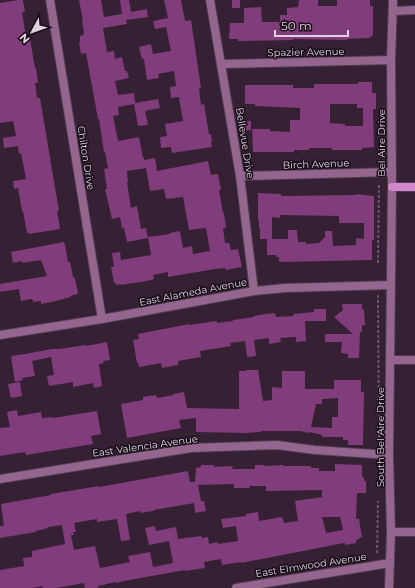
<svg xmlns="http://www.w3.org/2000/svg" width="415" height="588" viewBox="0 0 415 588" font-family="Montserrat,sans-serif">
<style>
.building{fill:#813c7c;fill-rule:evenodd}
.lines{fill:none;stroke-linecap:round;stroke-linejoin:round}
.street-casing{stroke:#513c4f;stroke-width:10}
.secondary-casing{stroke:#513c4f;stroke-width:10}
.path{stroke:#6d596b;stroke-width:2;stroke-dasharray:3 2;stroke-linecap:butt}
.street{stroke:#94668f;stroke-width:8}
.secondary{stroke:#d287ca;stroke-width:8}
.labels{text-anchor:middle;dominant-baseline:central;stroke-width:3;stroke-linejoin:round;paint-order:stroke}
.street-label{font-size:10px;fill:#e1d2df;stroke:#180e17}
</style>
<rect width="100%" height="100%" fill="#362034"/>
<!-- building -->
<path class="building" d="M18 0H23L25 12H22L25 31H26L27 34 29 33 35 68H36L38 83H35L37 98H40L59 211H57L60 229 29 234V233H27L23 211H22L18 188 14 189 13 181 26 179 21 153 19 154 18 146 4 148 3 138 16 136 13 121 0 123V3Z
M79 0H101L104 17 122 14 120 0H129L131 12 147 9 148 17 126 20 127 24 103 28 107 52 114 51 115 59 122 57 125 71H127L129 78 115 81 118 95 134 93 135 103 158 99 160 108 145 111 148 125 138 126 134 104 118 107 119 115 113 116 118 141 139 137 143 158H144V160L155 158 157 171 208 161 211 175 218 174 221 190H219L223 213H224L226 228H223L225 243H229L231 250 238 249 242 267 226 270 225 268 215 269 168 277V272L153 275 154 279 147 281 121 285V284L116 285 115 282 114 283 111 267H114L112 253 120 252 121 260 151 255 148 237 170 234V233L180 231 183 248 192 246 193 254 210 251 206 228 189 230 183 197 166 199 164 189 150 191 146 168 127 171 128 182H127L131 208 137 206 141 229 146 228 148 238 127 242 124 228H122L120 217 112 219 105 189H107L104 169 108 168 105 152H104L99 119H98L86 53 81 54 79 42H80V36L83 35 84 33 82 21H83Z
M164 0H181L185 21 191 20 201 88 199 89 201 105 204 104 209 134H211L212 142H211L212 147 172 153 171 147 161 148 160 137 167 136 165 124 183 121 179 97 171 98 170 87 176 86 174 71 158 74 159 78 147 80 144 59H142L139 47 151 44 153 54 171 51 166 27 155 29 153 21 168 18Z
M232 0H240V8H232Z
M299 0H318V6H337V0H370V6H373V35L369 38 347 39V40L293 39V40L238 41V39H229L230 23H244V8L261 7 262 22H280V15H287V8L298 7Z
M358 82H372V93H376V109H373L374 147 362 148V150H332V148H309V150H294V152H253L252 129H270V131L290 132V120H300V108L255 106V104H245V85H293V88H314V84H358ZM330 104H357V108H363V126H345V124L330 123Z
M242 121H251V130L242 131Z
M258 193 281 194V196L356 195V194L374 196V240H372V260L281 262 279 261V257H276V255H267V239H288V230H297L298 242H306V244L319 243 325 237V231H332L333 246 356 245V238L364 239V223H339V216L280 215V218L272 217V239H260V228H259V221H258Z
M64 242V244H65L68 262H70L73 277 75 278 78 294 73 295 70 296 71 297 55 301H56L41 304V301L33 302V300L31 299 21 301 19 289 0 292V284L47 276 41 260 22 263V261L13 263 11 252Z
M342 304H362V309L364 310 365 325H362V332H360L359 358H348V354L341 353 342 342H325V334H353L334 317 343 310Z
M314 309H326V321H305L306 341 296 342V337L280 338 281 342 269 344V338L254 340 256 356 247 357 245 341 230 343 231 346 200 351 201 357 178 361V365L162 368 161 363 139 367 138 362 137 363 133 340 139 339 138 334 189 324V325L217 321V323L233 321V320L254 317V316L266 314 275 313 276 317 294 316 293 314 314 312Z
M107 342 110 360 103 361 104 363 99 364 102 386 94 388 93 383 73 387V382L49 386 47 376 54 375 51 357 32 361 35 376 22 378 23 380 15 382 11 356 25 354 52 349H59L86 345V346Z
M246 370H258L263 401 272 400V387L282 388V371H305V389H334V380H361V392H364L363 445H348V440H343V437H322V435L309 432V433L300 431H261V432L246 433 196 432V418L179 420 181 428 127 438 121 404 143 400V397L156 395 157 398 174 395 173 394 184 392 187 408 239 409V371H246ZM338 398V417H332V428L311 427 316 404H322V399Z
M20 382 22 396 11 398 8 384Z
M17 410 18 416 41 412 42 418 52 417 53 418 97 411 101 434 91 436 93 444 26 455 25 452 0 456V428L10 427 7 412Z
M335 464 362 465V477H364V481H366V493H357L356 519H359L362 537 359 538V539L356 540V543L345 545V543H344L241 563V562L222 565 221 559 204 562 205 568 185 571V570L124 581 116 583V582L98 586V588H85L84 583 56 588H43V586L32 588H0V570L24 566 23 558 32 557V551L65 544 62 525 48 527V528L36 531V532L0 538V526H4L1 504 51 495V494L99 486V487L188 471 190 482H195L196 468 201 467V465H214V467L233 466 232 469H255V465H264V466L283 465V466H311V468H319V471H335ZM234 484V488H250L249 486H266V491L322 490V497L295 501 298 521 284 523 282 517 259 521 258 512 246 514V516L221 519 223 528 236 526 238 541 218 544V542L209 544 208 537 202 538 201 536 178 539 176 527 156 531 155 526 145 528 149 545 169 541 173 563 153 567 150 552 128 556 130 562 100 568 95 546 74 550 71 535H74L73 532H76L74 523 97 519V522L117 519 121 541 130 540 126 514 140 511 141 513 153 511 154 510 194 503 195 513 206 511 204 501H201L198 485ZM322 517H340L343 530 326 533Z"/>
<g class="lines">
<defs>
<path id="street" d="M50 0 102 319
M210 0 240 176 254 291
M393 11 415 10
M222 64 391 60
M240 176 392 172
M0 335 102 319 254 291 285 288 391 285
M390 360H415
M0 479 191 448 277 445 315 450 389 455
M391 532H415
M236 588 390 563
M389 588 391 532 389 455 392 187 391 60 393 0"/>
<path id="secondary" d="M392 187H415"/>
</defs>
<!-- street casing -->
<use href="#street" class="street-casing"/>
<!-- secondary casing -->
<use href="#secondary" class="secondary-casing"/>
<!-- path -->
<path class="path" d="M378 263 379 183
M378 295 379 446
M377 553 378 501"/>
<!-- street -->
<use href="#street" class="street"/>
<!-- secondary -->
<use href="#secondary" class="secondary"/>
</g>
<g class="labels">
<!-- street labels -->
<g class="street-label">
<text transform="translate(306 52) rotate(-1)">Spazier Avenue</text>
<text transform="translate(245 143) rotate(81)">Bellevue Drive</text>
<text transform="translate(381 143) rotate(-90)">Bel Aire Drive</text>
<text transform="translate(86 158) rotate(81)">Chilton Drive</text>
<text transform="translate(316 164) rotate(-2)">Birch Avenue</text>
<text transform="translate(193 292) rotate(-11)">East Alameda Avenue</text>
<text transform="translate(380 437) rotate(-90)">South Bel Aire Drive</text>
<text transform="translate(145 446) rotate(-8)">East Valencia Avenue</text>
<text transform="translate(311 565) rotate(-9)">East Elmwood Avenue</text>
</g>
</g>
<!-- north arrow -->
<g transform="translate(32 32) rotate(229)" stroke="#180e17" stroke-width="3" paint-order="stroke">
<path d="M0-3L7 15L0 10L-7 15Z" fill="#e1d2df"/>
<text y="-6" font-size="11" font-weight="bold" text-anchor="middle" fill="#e1d2df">N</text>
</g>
<!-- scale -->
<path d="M275 30v6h73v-6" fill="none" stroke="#e1d2df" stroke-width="2"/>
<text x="281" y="30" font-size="12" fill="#e1d2df" stroke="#180e17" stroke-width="3" paint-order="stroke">50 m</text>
</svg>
